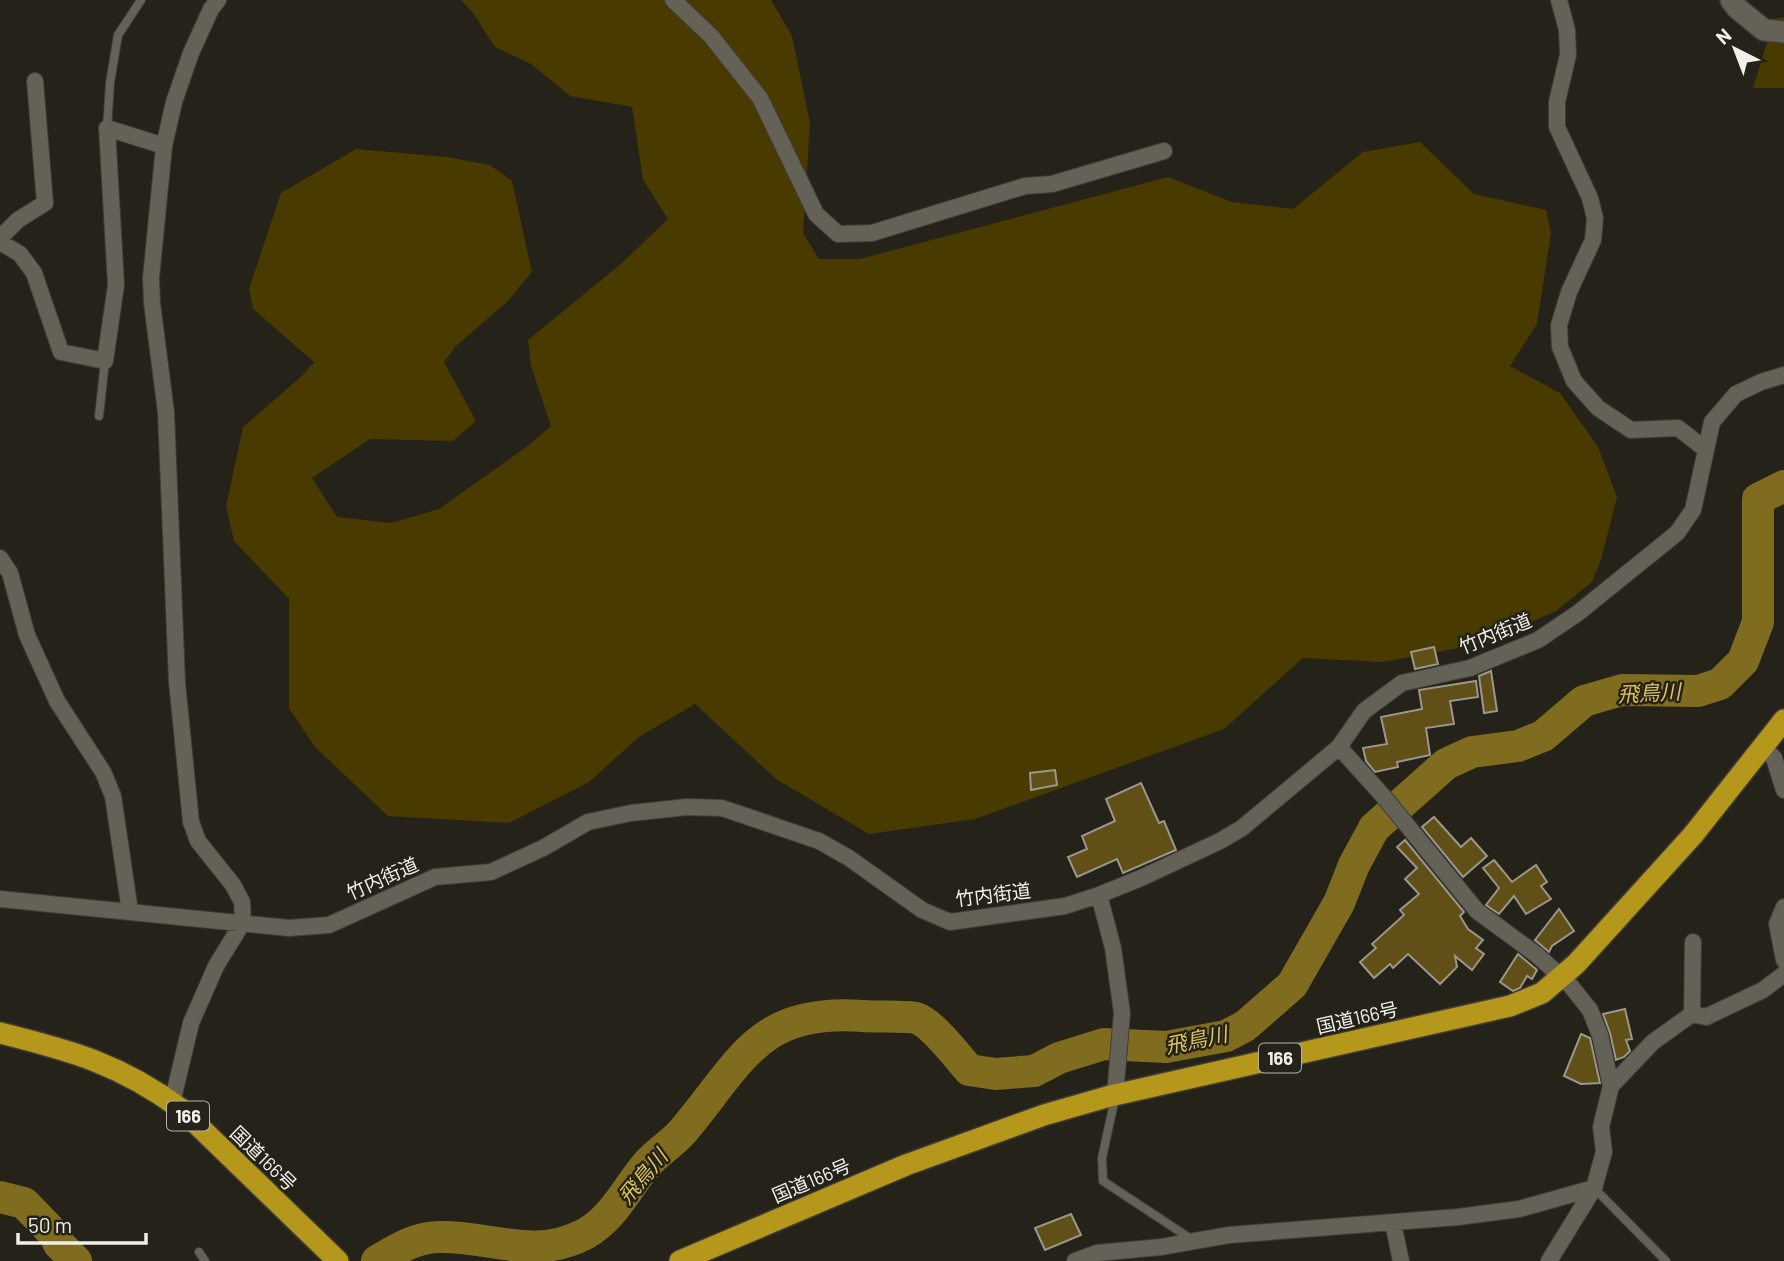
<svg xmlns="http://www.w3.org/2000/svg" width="1784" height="1261" viewBox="0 0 1784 1261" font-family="Barlow,'Noto Sans JP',sans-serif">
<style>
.green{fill:#493a00}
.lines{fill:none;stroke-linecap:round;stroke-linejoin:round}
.river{stroke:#806c1f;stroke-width:32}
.building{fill:#605017;stroke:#9a978c;stroke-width:2}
.lane-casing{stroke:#403d37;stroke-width:10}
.street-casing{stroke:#403d37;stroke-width:18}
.secondary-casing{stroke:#403d37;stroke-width:24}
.highway-casing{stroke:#403d37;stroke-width:24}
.lane{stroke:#646157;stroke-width:8}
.street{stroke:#646157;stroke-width:16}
.secondary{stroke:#646157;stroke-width:21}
.highway{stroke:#b5971b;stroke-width:21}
.labels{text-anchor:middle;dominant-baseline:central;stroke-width:5;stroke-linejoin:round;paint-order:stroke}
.shield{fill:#242219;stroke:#b4b2ab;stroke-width:2}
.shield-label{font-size:18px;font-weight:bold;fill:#f1efe9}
.street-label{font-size:19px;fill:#f1efe9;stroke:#242219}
.water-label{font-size:21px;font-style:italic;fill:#e0c35d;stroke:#242219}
</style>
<rect width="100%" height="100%" fill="#242219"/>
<!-- green -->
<path class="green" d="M461 0H771L792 36 810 123 803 233 819 259H860L1168 177 1232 202 1293 209 1363 152 1420 142 1474 194 1546 210 1551 233 1537 324 1510 366 1560 393 1598 447 1617 497 1601 560 1592 582 1556 611 1482 644 1382 662 1303 658 1224 729 975 819 869 834 776 779 695 704 639 737 589 782 509 823 388 816 315 747 289 708V599L234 541 226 506 243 427 303 375 314 362 253 309 249 289 281 193 356 149 447 157 490 165 512 181 532 272 507 302 456 346 444 362 476 421 453 441 370 439 312 478 337 517 391 523 439 509 529 445 551 426 531 366 528 340 622 263 668 219 643 180 632 107 570 96 531 64 495 47 473 13Z
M1784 17V88H1753L1774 19Z"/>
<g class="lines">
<!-- river -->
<path class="river" d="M0 1197 24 1203 55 1235 59 1244 76 1261
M377 1261C397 1249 416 1237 440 1237 493 1236 533 1261 585 1234 614 1218 627 1187 648 1163 659 1151 673 1143 683 1131 742 1061 758 1008 863 1016 875 1017 908 1016 916 1018 932 1023 958 1057 969 1070L996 1074 1034 1071 1059 1058 1104 1044 1166 1047 1226 1036 1245 1026 1292 985 1339 903 1354 865 1374 828 1446 764 1472 752 1518 746 1543 736 1584 701 1622 690 1698 691 1720 684 1743 661 1758 622V499L1784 486"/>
</g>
<!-- building -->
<path class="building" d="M1434 647 1438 664 1415 669 1411 652Z
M1491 671 1497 711 1484 713 1479 676Z
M1476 681 1478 697 1450 701 1454 724 1426 728 1430 755 1397 762 1398 767 1375 772 1366 761 1363 748 1387 744 1381 717 1422 709 1419 690Z
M1055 770 1057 785 1031 790 1030 773Z
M1141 783 1159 823 1164 821 1176 850 1123 873 1117 859 1077 877 1068 857 1087 849 1082 836 1115 821 1106 799Z
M1434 817 1461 847 1471 838 1487 856 1463 877 1422 827Z
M1405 840 1464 912 1460 916 1468 929 1483 940 1476 948 1484 954 1472 970 1455 956 1457 967 1440 984 1408 954 1393 968 1390 964 1374 978 1360 962 1376 948 1372 944 1404 915 1400 910 1419 894 1405 879 1417 868 1397 847Z
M1494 860 1512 882 1536 865 1547 882 1541 886 1551 899 1526 914 1514 896 1499 914 1486 905 1499 888 1483 868Z
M1559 909 1574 931 1552 946 1549 952 1535 940Z
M1518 954 1537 970 1532 979 1527 976 1520 988 1513 991 1500 982Z
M1625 1009 1632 1039 1626 1040 1630 1051 1624 1057 1616 1060 1610 1033 1603 1014Z
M1581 1034 1590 1038 1600 1083 1581 1084 1564 1076Z
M1071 1214 1081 1235 1045 1250 1035 1228Z"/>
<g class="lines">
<defs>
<path id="lane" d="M107 128 110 83 118 35 141 0
M99 416 105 361
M1115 1098 1102 1158 1103 1181 1191 1239
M1594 1188 1666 1261
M199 1252 205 1261"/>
<path id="street" d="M673 0 711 36 760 98 816 214 838 234 872 233 1025 186 1052 184 1164 151
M1559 0 1567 30 1568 55 1557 102V127L1590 198 1595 218 1593 240 1569 292 1559 325 1560 347 1574 381 1598 408 1631 430 1678 428 1705 449
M0 238 18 220 45 203 35 81
M0 242 20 254 34 273 61 352 105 361 116 285 107 128 164 146
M0 558 10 573 27 635 57 701 103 772 113 796 130 911
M1339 747 1384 797 1477 911 1537 955 1570 985 1590 1010 1600 1035 1611 1086 1601 1127 1604 1152 1594 1188 1549 1261
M1764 748 1774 758 1784 790
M1099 895 1113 948 1122 1013 1115 1095
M0 899 289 928 329 925 435 877 491 872 543 848 588 822 631 813 687 807 722 808 819 841 849 858 922 910 950 922 1065 906 1099 895 1141 878 1220 841 1242 828 1339 747 1364 711 1402 683 1470 668 1538 640 1578 613 1677 533 1693 510 1712 422 1736 394 1761 382 1784 375
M1784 907 1777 924 1784 960
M1692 1014 1706 1017 1763 990 1784 974
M1611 1086 1653 1042 1692 1014 1693 942
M172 1103 191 1023 216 966 243 922 242 902 233 885 198 841 191 822 177 682 166 412 152 303 151 278 164 146 174 102 191 53 211 9 218 0
M1393 1223 1401 1261
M1075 1261 1097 1253 1161 1247 1229 1235 1458 1217 1519 1209 1594 1188"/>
<path id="secondary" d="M1731 0 1737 8 1764 30 1784 32"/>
<path id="highway" d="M0 1033C72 1051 120 1064 181 1109L338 1261
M680 1261 906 1165 1044 1115 1110 1096 1510 1006 1542 993 1576 964 1693 835 1784 720"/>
</defs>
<!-- lane casing -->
<use href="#lane" class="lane-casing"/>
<!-- street casing -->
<use href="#street" class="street-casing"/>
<!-- secondary casing -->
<use href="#secondary" class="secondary-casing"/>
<!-- highway casing -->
<use href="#highway" class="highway-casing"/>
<!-- lane -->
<use href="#lane" class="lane"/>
<!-- street -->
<use href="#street" class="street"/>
<!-- secondary -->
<use href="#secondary" class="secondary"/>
<!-- highway -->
<use href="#highway" class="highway"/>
</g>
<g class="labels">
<!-- shield labels -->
<g class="shield">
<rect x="1259" y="1043.5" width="42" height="29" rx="5"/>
<rect x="167" y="1101.5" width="42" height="29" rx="5"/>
</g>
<g class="shield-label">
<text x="1280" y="1058">166</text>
<text x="188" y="1116">166</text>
</g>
<!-- street labels -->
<g class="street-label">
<text transform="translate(1495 633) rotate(-22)">竹内街道</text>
<text transform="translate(382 878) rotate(-24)">竹内街道</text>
<text transform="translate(993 894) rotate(-7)">竹内街道</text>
<text transform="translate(1357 1017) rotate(-13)">国道166号</text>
<text transform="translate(264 1158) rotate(44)">国道166号</text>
<text transform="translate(811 1180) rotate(-23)">国道166号</text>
</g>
<!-- water labels -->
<g class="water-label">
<text transform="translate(1649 692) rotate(-3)">飛鳥川</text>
<text transform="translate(1196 1039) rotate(-12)">飛鳥川</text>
<text transform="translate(642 1176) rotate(-50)">飛鳥川</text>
</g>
</g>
<!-- north arrow -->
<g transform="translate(1735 49) rotate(318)" stroke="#242219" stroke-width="5" paint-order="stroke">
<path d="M0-5L12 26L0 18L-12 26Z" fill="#f1efe9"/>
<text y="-10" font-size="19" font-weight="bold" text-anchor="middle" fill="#f1efe9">N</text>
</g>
<!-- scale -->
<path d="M18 1233v10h128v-10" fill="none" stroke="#f1efe9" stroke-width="3.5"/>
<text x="28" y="1233" font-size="21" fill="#f1efe9" stroke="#242219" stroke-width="5" paint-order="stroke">50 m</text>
</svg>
